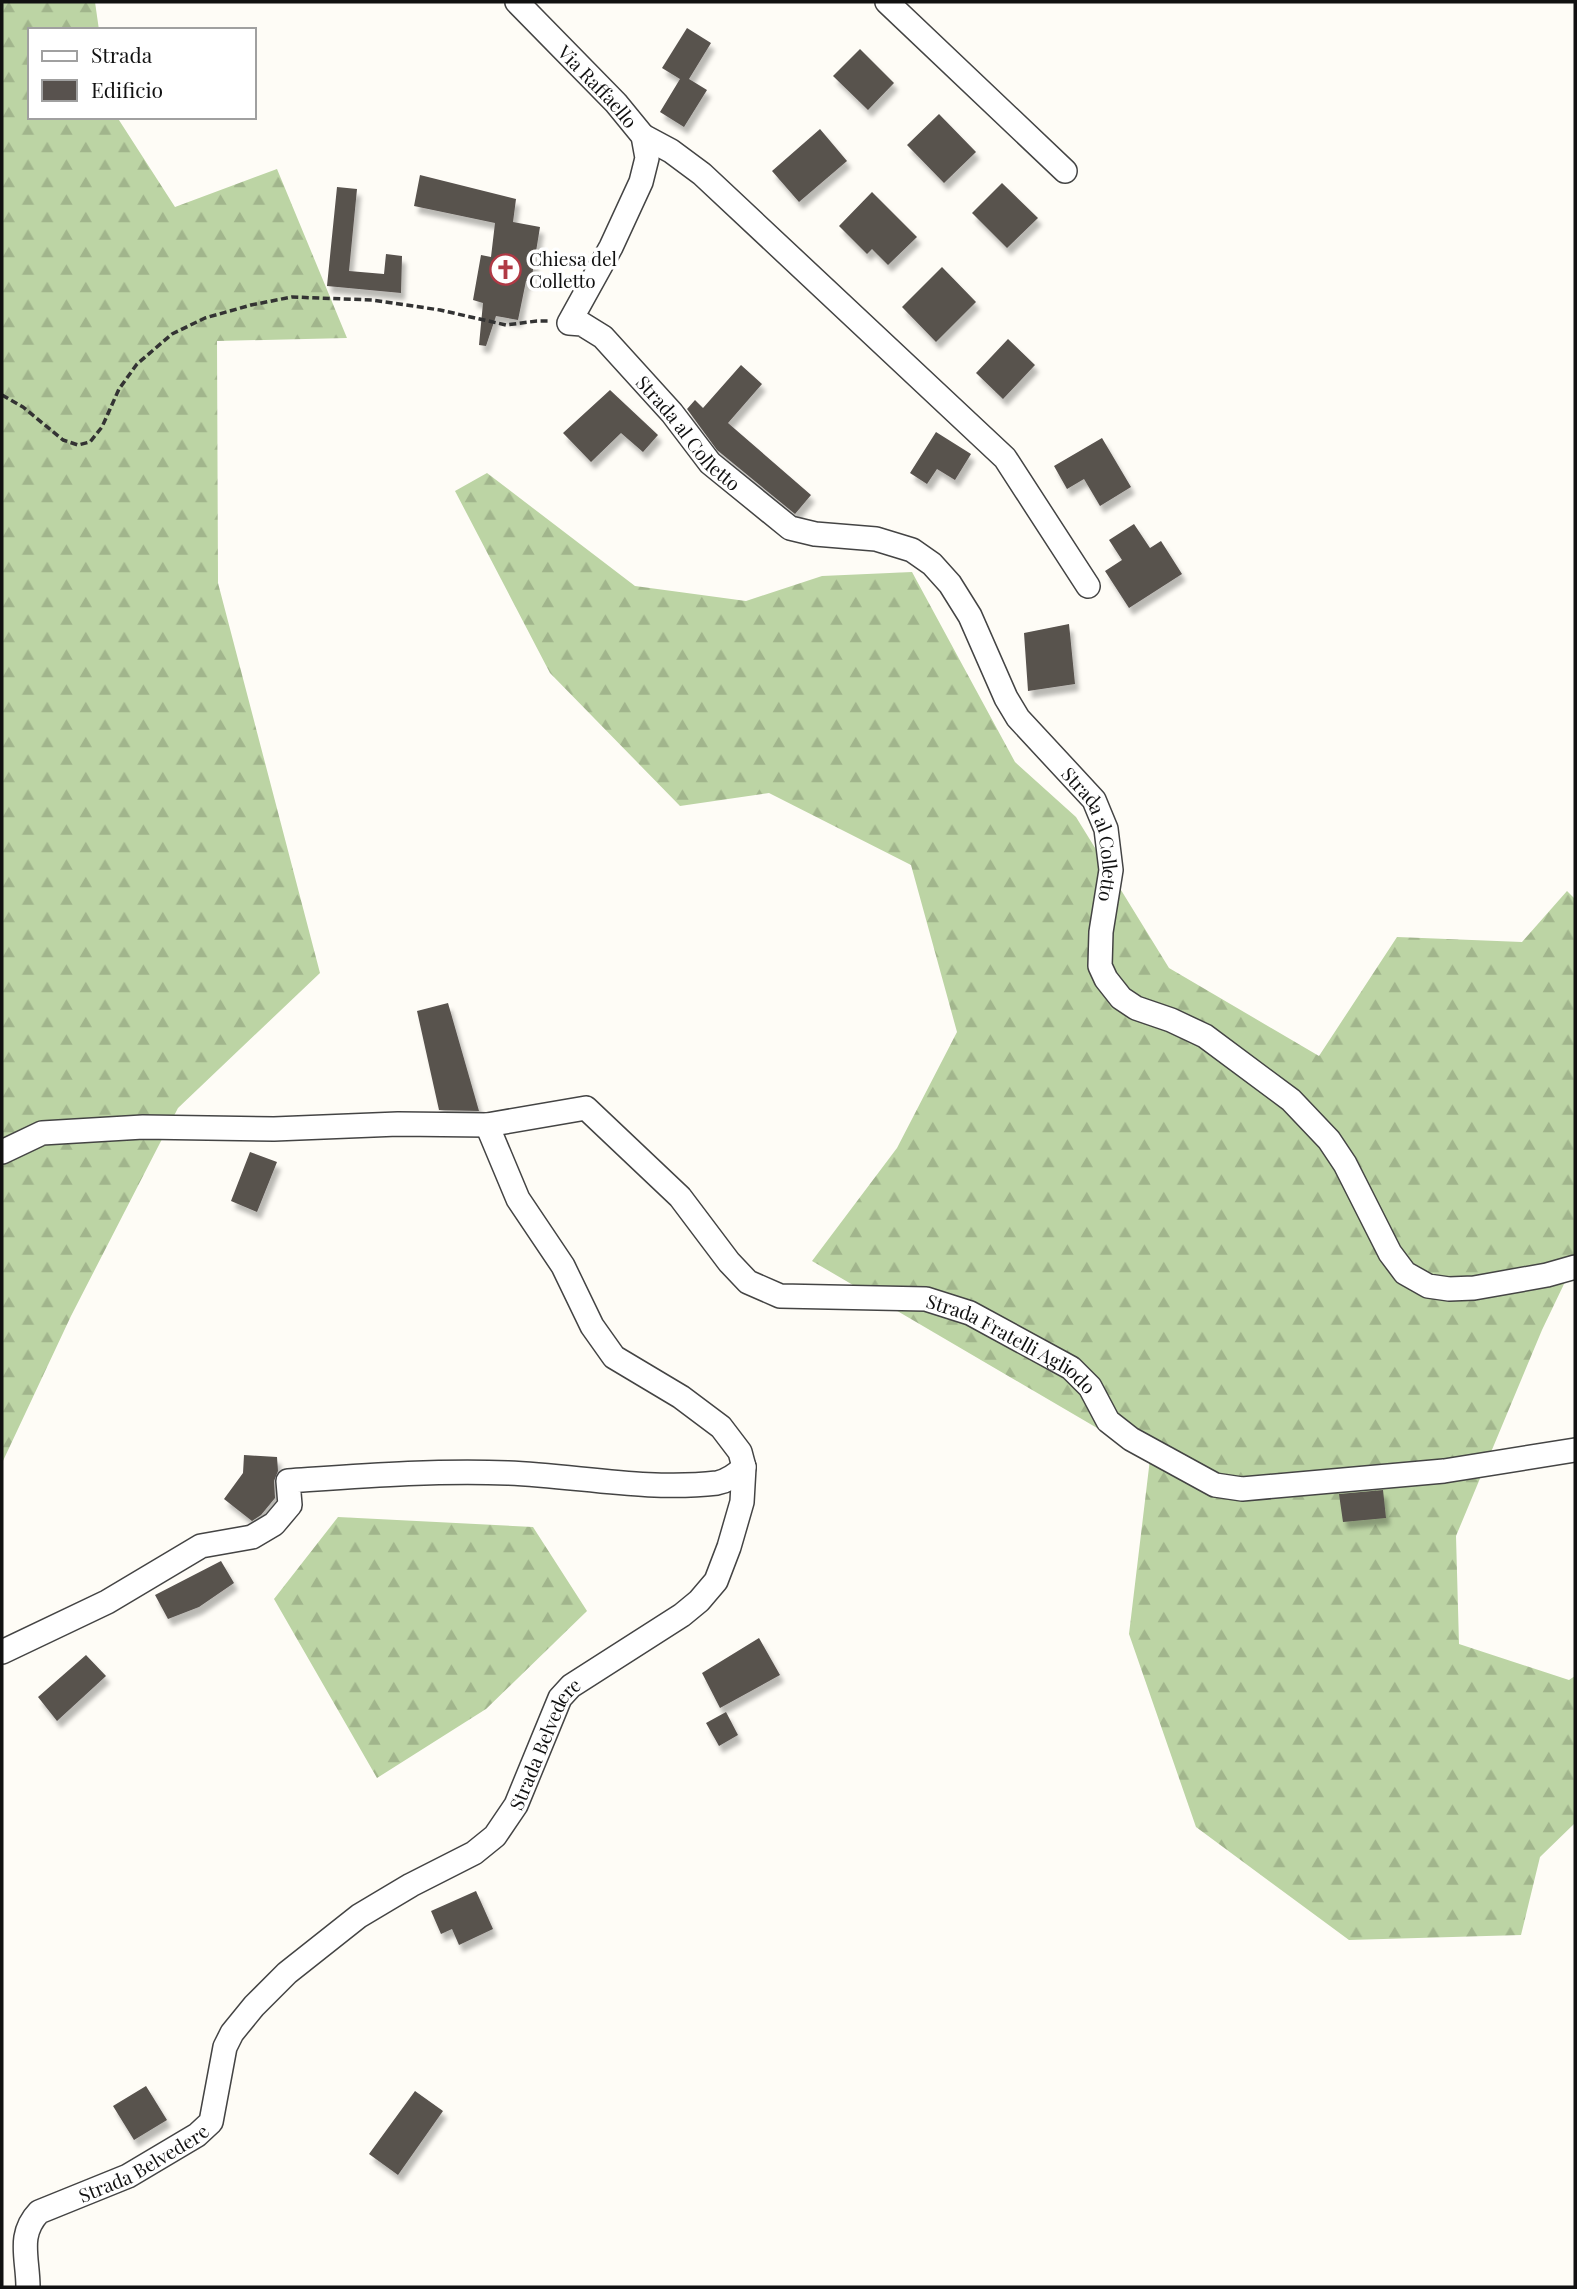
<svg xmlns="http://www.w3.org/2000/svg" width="1577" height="2289" viewBox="0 0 1577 2289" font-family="'Playfair Display',serif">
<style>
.forest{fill:url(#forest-firs)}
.building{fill:#58524e;filter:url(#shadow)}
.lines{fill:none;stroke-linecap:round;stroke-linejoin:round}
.street-casing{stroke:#444;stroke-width:26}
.path{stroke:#333;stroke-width:3.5;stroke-dasharray:7 3.5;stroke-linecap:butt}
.street{stroke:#fff;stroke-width:23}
.labels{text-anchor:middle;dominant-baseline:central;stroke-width:7;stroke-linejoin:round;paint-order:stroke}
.street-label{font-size:19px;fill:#111;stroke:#fff}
.poi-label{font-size:19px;fill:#111;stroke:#fff;text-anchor:start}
</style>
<defs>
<pattern id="forest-firs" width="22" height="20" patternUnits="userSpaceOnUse" patternTransform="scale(1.75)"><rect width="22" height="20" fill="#bcd4a4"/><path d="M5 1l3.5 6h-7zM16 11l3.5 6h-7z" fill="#a1b58c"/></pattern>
<filter id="shadow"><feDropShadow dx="4" dy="7" stdDeviation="2" flood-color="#0004"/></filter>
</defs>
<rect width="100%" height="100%" fill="#fefcf6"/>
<!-- forest -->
<path class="forest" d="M2 2H95L99 30H30V117H117L175 207 277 169 347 338 217 341 218 583 320 973 178 1108 71 1316 2 1463Z
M487 473 635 586 746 601 822 576 912 572 1015 762 1076 817 1169 968 1319 1056 1397 937 1522 942 1567 891 1575 899V1261L1542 1330 1456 1536 1459 1644 1569 1680 1575 1676V1823L1540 1857 1521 1935 1349 1940 1196 1827 1129 1634 1150 1459 812 1261 897 1148 957 1032 911 865 769 793 680 806 550 673 455 491Z
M338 1517 533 1527 587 1611 486 1709 377 1778 274 1599Z"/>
<!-- building -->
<path class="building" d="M687 28 711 43 689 79 707 90 684 127 660 112 680 79 662 68Z
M860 49 894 83 868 110 833 76Z
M939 114 976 152 944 183 907 145Z
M820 129 847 161 799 202 772 171Z
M420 175 516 199 513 222 540 227 531 282 526 281 518 320 496 316 486 346 479 345 483 303 473 300 481 255 491 257 495 223 414 206Z
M1002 183 1038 218 1007 248 972 213Z
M337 187 357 189 349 271 384 274 386 254 402 256 401 293 327 286Z
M872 192 917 237 888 265 872 249 867 254 839 226Z
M942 267 976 302 936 342 902 307Z
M1008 339 1035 365 1003 399 976 373Z
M741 365 762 384 728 423 811 495 795 514 717 450 687 409 695 400 703 408Z
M610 390 658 435 643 452 621 433 591 462 563 433Z
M936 432 971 454 955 480 937 469 927 484 910 473Z
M1102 438 1131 487 1100 506 1084 479 1067 489 1054 466Z
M1134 524 1150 548 1161 541 1182 574 1129 608 1105 571 1122 560 1109 540Z
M1069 624 1075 684 1028 691 1024 633Z
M448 1003 479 1111 439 1110 417 1011Z
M250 1152 277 1162 257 1212 231 1201Z
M244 1455 277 1457 278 1471 274 1481 275 1498 261 1515 252 1521 224 1499 243 1473Z
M1383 1490 1386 1518 1343 1522 1339 1494Z
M221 1561 234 1583 199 1607 168 1619 155 1595Z
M759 1638 780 1675 720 1708 702 1673Z
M86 1655 106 1676 57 1721 38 1697Z
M726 1712 738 1735 719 1746 706 1723Z
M476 1891 493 1929 459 1945 452 1929 441 1934 431 1911Z
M146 2086 167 2120 134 2140 113 2106Z
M415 2091 443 2111 398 2175 369 2154Z"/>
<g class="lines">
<defs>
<g id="street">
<path id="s1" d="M517 2 616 103 643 136 647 158 641 182 611 247 569 323 582 324 603 337 672 413 710 463 790 528 815 534 876 539 912 550 932 564 950 584 970 616 1006 698 1018 718 1094 800 1106 829 1111 870 1101 932 1100 966 1106 979 1121 998 1136 1008 1171 1020 1205 1036 1291 1100 1329 1140 1345 1164 1390 1253 1405 1273 1428 1286 1449 1289 1474 1288 1547 1275 1575 1267"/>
<path d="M887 2 1065 171"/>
<path d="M643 136 671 151 702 174 1005 458 1088 586"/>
<path id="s2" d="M2 1152 42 1133 143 1127 274 1129 398 1124 487 1125 586 1108 680 1197 729 1262 748 1282 780 1296 926 1299 970 1313 1071 1368 1090 1387 1108 1421 1131 1439 1215 1485 1242 1489 1444 1471 1575 1450"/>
<path d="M2 1652 107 1602 201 1546 252 1537 274 1524 290 1505 288 1481C361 1476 435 1470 508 1473 578 1476 647 1491 717 1483 728 1481 736 1475 744 1467"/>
<path id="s3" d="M28 2287C28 2258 17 2235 39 2212L128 2176 197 2135 211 2122 225 2047 232 2033 254 2006 287 1973 359 1916 411 1885 474 1853 495 1836 516 1805 560 1698 571 1686 682 1615 699 1601 716 1581 729 1547 742 1502 744 1467 740 1452 721 1427 681 1397 614 1357 592 1326 563 1266 518 1199 487 1125"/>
</g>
</defs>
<!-- street casing -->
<use href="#street" class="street-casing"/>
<!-- path -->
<path class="path" d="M2 395 23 407 63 440 78 445 90 442 102 427 119 389 137 364 172 334 205 318 251 305 292 297 372 300 440 310 506 325 537 321H549"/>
<!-- street -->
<use href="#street" class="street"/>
</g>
<!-- icons -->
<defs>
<symbol id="church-ring" viewBox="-11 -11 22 22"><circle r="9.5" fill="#fff" stroke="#b03945" stroke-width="1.5"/><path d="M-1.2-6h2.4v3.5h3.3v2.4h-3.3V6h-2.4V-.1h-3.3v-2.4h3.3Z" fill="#b03945"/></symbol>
</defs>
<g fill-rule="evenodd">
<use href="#church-ring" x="488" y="252" width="35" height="35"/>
</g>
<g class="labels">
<!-- street labels -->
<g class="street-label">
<text stroke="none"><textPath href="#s1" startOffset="117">Via Raffaello</textPath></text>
<text stroke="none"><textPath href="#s1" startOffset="556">Strada al Colletto</textPath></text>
<text stroke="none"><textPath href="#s1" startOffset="1166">Strada al Colletto</textPath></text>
<text stroke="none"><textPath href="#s2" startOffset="1106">Strada Fratelli Agliodo</textPath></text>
<text stroke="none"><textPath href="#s3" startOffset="803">Strada Belvedere</textPath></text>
<text stroke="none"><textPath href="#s3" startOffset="194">Strada Belvedere</textPath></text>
</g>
<!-- poi labels -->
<g class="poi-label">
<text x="529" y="258">Chiesa del<tspan x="529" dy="22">Colletto</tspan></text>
</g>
</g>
<!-- border -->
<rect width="1577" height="2289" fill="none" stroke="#111111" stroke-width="7"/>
<!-- legend -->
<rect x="28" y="28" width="228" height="91" fill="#ffffff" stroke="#a0a0a0" stroke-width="2"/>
<rect x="42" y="51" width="35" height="10" fill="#ffffff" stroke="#a0a0a0" stroke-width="2"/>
<text x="91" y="63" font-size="21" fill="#111111">Strada</text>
<rect x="42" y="80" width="35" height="21" fill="#58524e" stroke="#a0a0a0" stroke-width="2"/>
<text x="91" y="98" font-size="21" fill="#111111">Edificio</text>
</svg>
